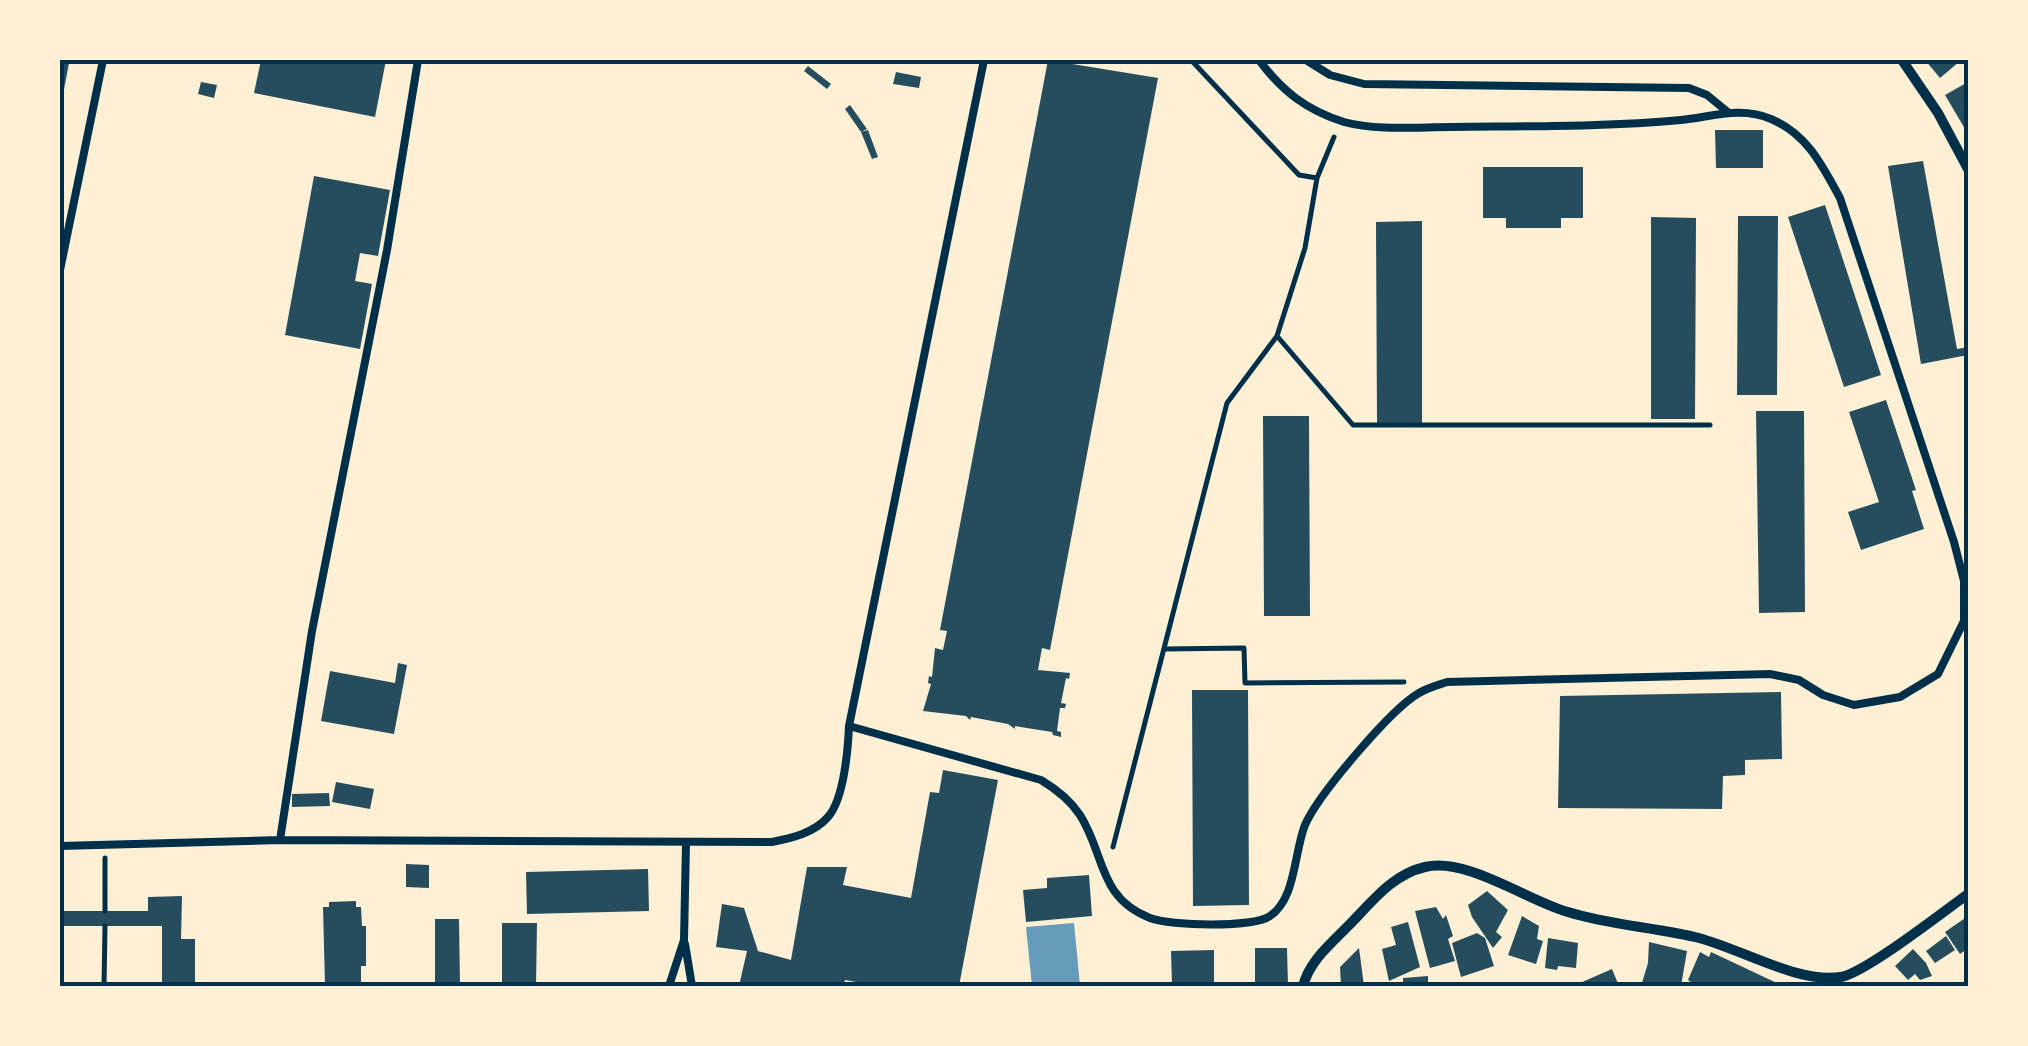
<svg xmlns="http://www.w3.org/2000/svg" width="2028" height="1046" viewBox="0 0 2028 1046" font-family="Barlow,sans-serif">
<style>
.water{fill:#669bbc}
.building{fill:#264d5e}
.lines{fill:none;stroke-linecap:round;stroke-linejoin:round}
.path{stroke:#003049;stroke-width:5}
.service{stroke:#003049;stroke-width:8}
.minor{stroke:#003049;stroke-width:10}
.neatline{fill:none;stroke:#003049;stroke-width:4}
</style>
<rect width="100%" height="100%" fill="#fdf0d5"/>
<!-- water -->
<path class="water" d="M1074 923 1080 986H1032L1026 927Z"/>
<!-- building -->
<path class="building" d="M261 60H386L375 117 254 93Z
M1048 60 1158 78 1050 650 1042 648 1038 670 1070 673 1069 679 1066 678 1061 703 1066 704 1065 708H1060L1057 731 1061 732V737L1053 735 1052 732 1015 726V729L1008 724 971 717 970 720 966 716 923 711 931 684 928 683 929 676 932 677 935 648 943 650 947 631 940 630Z
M1925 60H1957L1959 62 1940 78Z
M60 62 69 63 62 100 60 99Z
M808 66 831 84 827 89 804 71Z
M896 72 921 77 919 88 893 84Z
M201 82 217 85 214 98 198 94Z
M1968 82V134L1945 95Z
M850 105 867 129 861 132 868 130 878 157 872 159 861 132 845 109Z
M1715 130H1763V168H1716Z
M1923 161 1957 349 1968 347V355L1921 364 1888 166Z
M1483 167H1583V218H1561V228H1506V218H1483Z
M314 176 390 190 378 256 360 253 355 281 372 284 360 349 285 335Z
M1825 205 1881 375 1844 387 1788 217Z
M1738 216H1778L1777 395H1737Z
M1651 217 1696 218 1695 419H1651Z
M1422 221V423H1377L1376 222Z
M1886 400 1916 490 1912 491 1924 529 1861 550 1848 512 1879 502 1849 412Z
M1756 411H1804L1805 612 1759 613Z
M1263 416H1309L1310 616H1264Z
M398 663 407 665 394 734 321 721 330 671 395 683Z
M1192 690H1248L1249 905 1193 906Z
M1781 692 1782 759 1745 760V775L1723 776 1722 809 1558 808 1560 696Z
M943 770 998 780 959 986H878L845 980 844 986H739L747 951 716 947 722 904 744 908 758 951 791 960 807 867H847L843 885 911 898 930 792 939 793Z
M336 782 374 789 370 809 332 802Z
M329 793 330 806 292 807V794Z
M406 864 429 865V888L406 887Z
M648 869 649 911 527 914 526 872Z
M1089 875 1092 916 1026 922 1023 890 1047 888V878Z
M1487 891 1508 910 1496 932 1502 937 1493 948 1472 917 1468 905Z
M182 896 181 939H195V986H162V926H60V911H148V897Z
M356 901V907H361L362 926H366V966H361V985H325L323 907H329V902Z
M1436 907 1443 919 1446 915 1453 936 1448 939 1455 961 1430 968 1415 911Z
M1522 916 1539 926 1537 939 1543 941 1536 964 1508 955Z
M1968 916V948L1960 954 1945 932Z
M435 919H459L460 986H435Z
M1408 922 1420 967 1389 981 1382 949 1396 945 1391 927Z
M502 923H537L536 986H502Z
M1477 933 1485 938 1494 966 1461 977 1452 943Z
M1946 936 1955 950 1935 963 1926 951Z
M1548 938 1578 943 1576 968 1558 966 1557 970 1545 968Z
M1649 942 1687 951 1681 986H1641L1648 963Z
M1255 948H1287L1288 986H1255Z
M1359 948 1364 986H1341L1340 967Z
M1913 949 1926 963 1932 976 1920 980 1915 974 1908 980 1895 966Z
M1214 950V986H1172L1171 951Z
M1700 952 1709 957 1711 952 1783 986H1696L1688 980Z
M1612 969 1619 986H1573Z
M1428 976V986H1395V982H1403V978Z"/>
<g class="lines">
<!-- path -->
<path class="path" d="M1191 60 1299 175 1317 178
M1277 336 1353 425H1710
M1164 649 1244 648 1245 683 1404 682
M1113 847 1227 403 1277 336 1305 248 1317 178 1334 137
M105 858V911
M104 986 105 926"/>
<!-- service -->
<path class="service" d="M1306 60 1330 75 1364 84 1689 88 1707 95 1729 113
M60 270 103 60
M849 726 1041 780C1056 789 1070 800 1080 815 1105 854 1098 898 1150 918 1170 926 1253 928 1270 916 1296 899 1294 852 1305 825 1318 795 1391 709 1419 693 1427 688 1438 685 1447 682L1770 674 1799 680 1823 695 1854 705 1900 697 1938 674 1964 621V581L1954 542 1840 198C1822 165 1807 134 1771 119 1741 106 1711 117 1681 120 1605 127 1527 126 1451 127 1417 127 1377 131 1344 122 1306 110 1282 91 1259 60
M280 840 312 631 387 250 418 60
M60 846 280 840 772 842C792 838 814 833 828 817 844 799 848 749 849 726L984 60
M685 944 692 986
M669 986 684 940 686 843"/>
<!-- minor -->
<path class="minor" d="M1902 60 1938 113 1968 169
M1303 986C1310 959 1334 941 1353 921 1374 899 1394 874 1425 867 1467 857 1526 900 1568 912 1609 925 1653 927 1695 937 1738 947 1797 984 1841 977 1865 973 1943 912 1968 894"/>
</g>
<!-- border -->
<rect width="2028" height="1046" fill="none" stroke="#fdf0d5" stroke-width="125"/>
<rect x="62" y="62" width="1904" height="922" class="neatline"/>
</svg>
